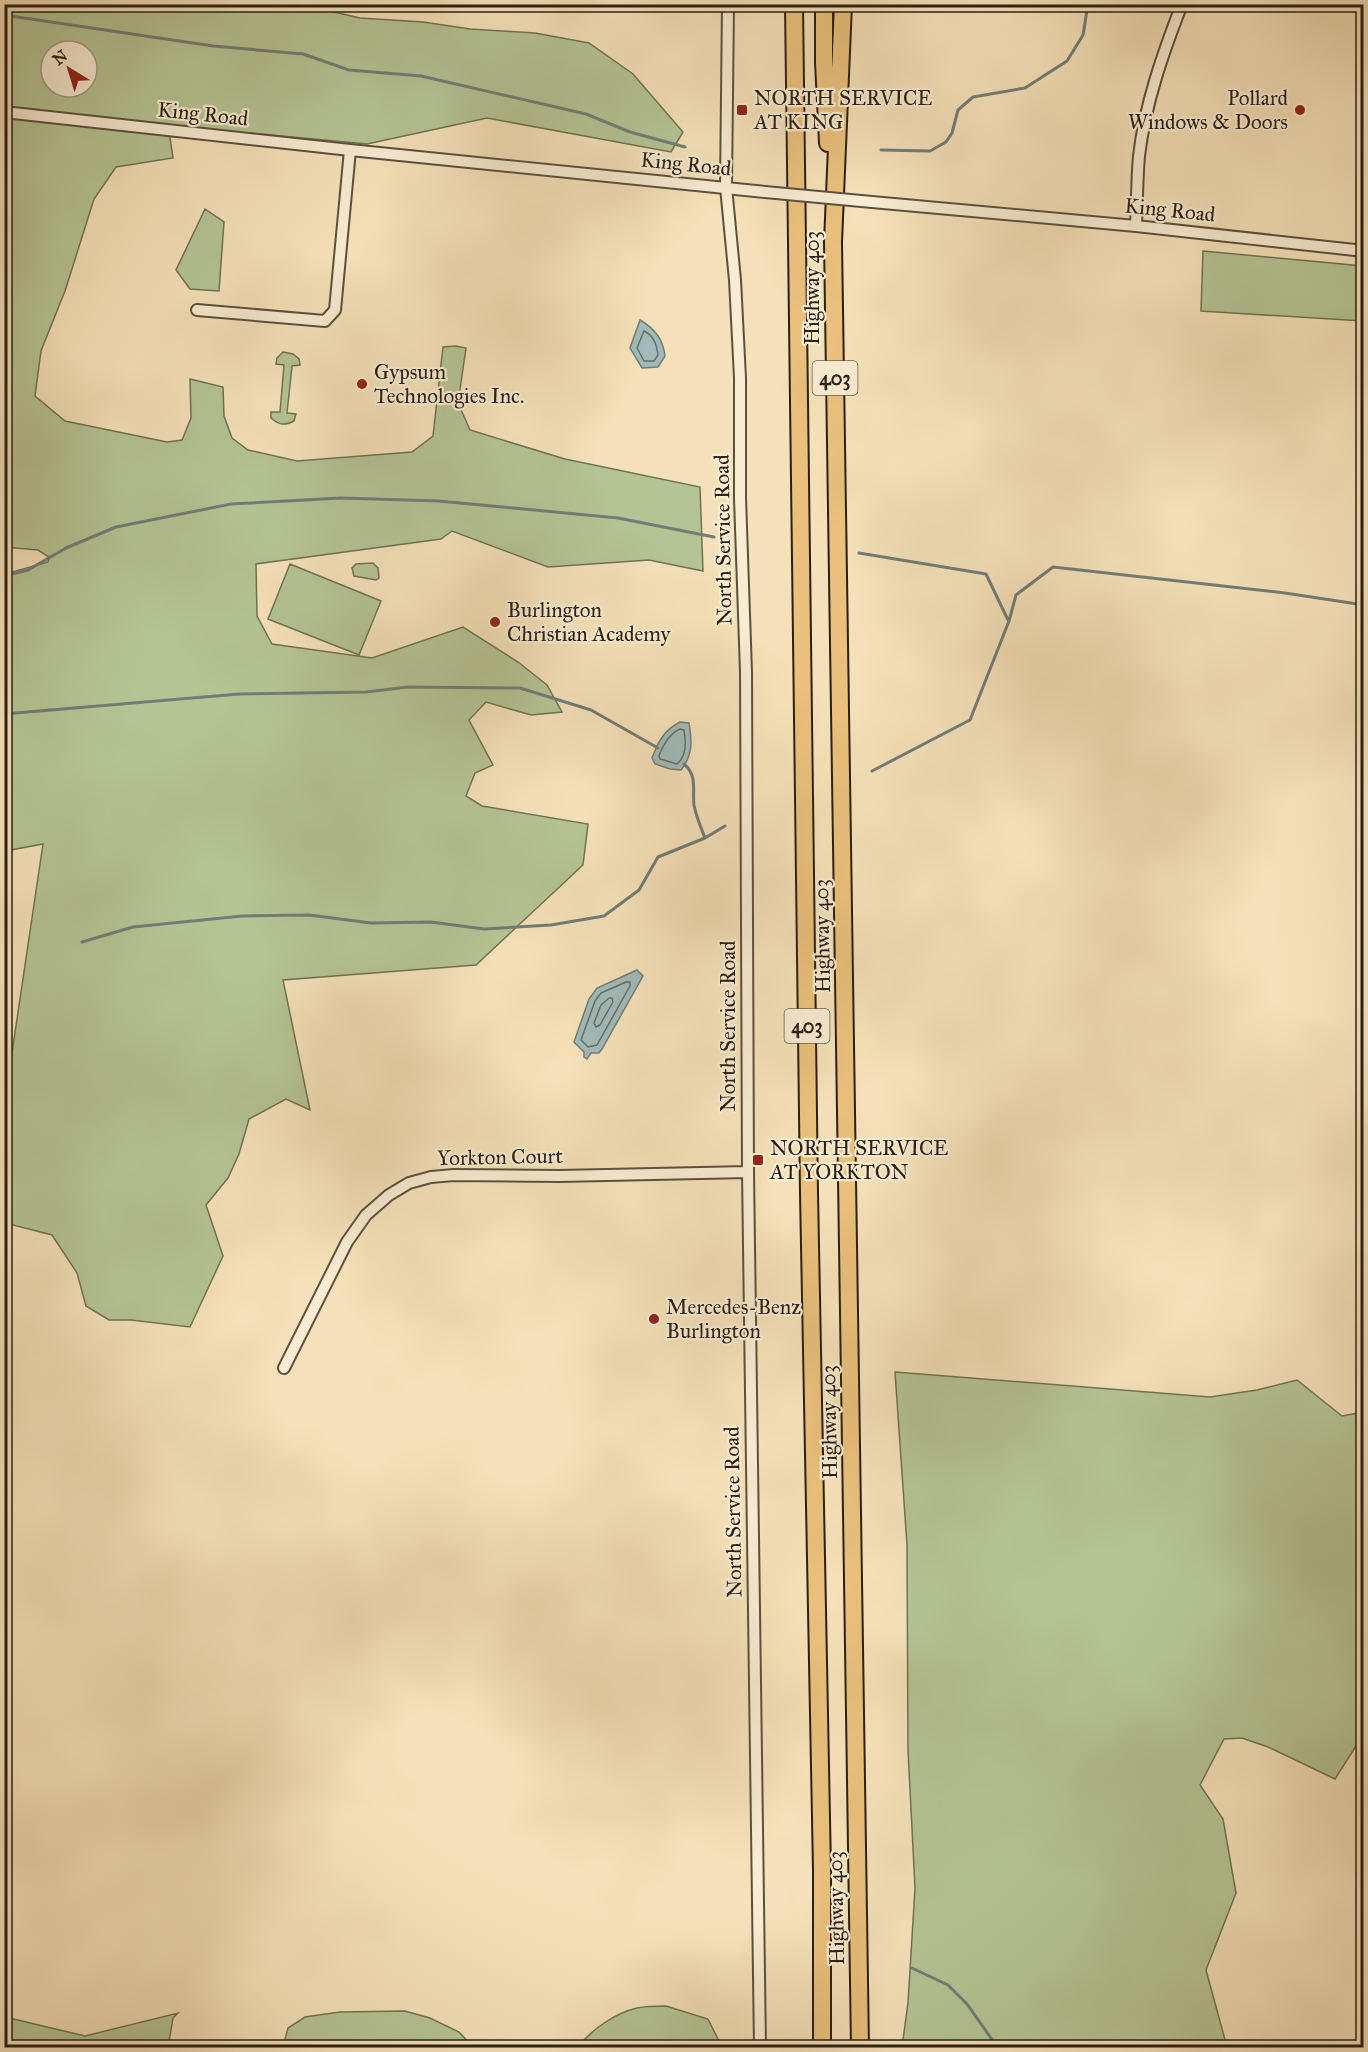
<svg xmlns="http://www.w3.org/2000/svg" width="1368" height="2052" viewBox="0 0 1368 2052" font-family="'IM FELL Great Primer',serif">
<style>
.green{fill:#b5c494;stroke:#707254;stroke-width:1.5;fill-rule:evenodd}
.water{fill:#a1bbba;stroke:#717d78;stroke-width:1.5}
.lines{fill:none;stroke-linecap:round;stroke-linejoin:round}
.shore{stroke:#666e68;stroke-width:1.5}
.stream{stroke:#717d78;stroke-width:3}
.minor-casing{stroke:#5d503e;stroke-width:14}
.highway-casing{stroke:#2a2015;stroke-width:20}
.minor{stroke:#f8ecd2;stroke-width:10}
.highway{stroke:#eac07c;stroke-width:16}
.minor-bridge-casing{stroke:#5d503e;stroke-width:14;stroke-linecap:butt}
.minor-bridge{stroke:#f8ecd2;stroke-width:10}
.poi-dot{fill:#8f2418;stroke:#f8ecd2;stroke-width:2}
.labels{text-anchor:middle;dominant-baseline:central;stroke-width:4.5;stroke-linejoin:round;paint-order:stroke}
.shield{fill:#f8ecd2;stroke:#685d4e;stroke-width:1.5}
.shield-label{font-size:20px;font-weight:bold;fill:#2a2015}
.poi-label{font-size:21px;fill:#2a2015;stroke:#f8ecd2;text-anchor:start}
.street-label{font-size:21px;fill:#2a2015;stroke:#f8ecd2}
</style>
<rect width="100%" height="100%" fill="#f5e1b9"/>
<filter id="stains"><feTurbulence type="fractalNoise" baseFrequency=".00333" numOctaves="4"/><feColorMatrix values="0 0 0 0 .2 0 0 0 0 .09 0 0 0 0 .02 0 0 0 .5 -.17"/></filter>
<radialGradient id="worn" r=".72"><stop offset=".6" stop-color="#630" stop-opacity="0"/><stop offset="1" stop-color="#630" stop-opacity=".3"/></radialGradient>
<!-- green -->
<path class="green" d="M5 5H304L360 18 423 22 470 29 535 33 589 43 633 74 683 132 671 152 487 118 367 144 249 133 169 131 173 158 116 167 94 199 65 291 41 351 35 396 65 421 167 442 182 440 191 418 190 379 223 387 224 416 232 438 248 450 297 461 412 452 433 436 443 347 456 346 466 348 458 403 470 430 565 459 700 487 703 571 649 560 548 567 452 531 441 539 256 564 257 616 272 644 372 658 463 627 518 662 547 685 562 712 531 715 486 702 469 720 493 765 475 773 466 796 482 806 588 824 583 865 476 965 283 980 310 1110 286 1099 249 1119 239 1154 228 1178 206 1205 223 1256 190 1327 131 1320H109L86 1306 77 1273 52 1235 5 1223V1100L43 844 5 851V574L48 562 49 557 38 550 5 547ZM51 51H87V87H51Z
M205 209 224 222 219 291 190 289 176 270Z
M1203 251 1363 266V321L1201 311Z
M283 352 293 354 299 359 300 365 292 366 287 413 296 414 294 421C284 426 279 425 271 418V412H280L284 365 276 364 277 358Z
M373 563 378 568 379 578 376 580 354 576 352 568 356 564Z
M290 564 381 601 359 655 268 619Z
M895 1372 1210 1397 1257 1390 1297 1380 1342 1416 1358 1413 1363 1406V1735L1335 1779 1268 1747 1242 1738 1224 1739 1200 1785 1223 1819 1236 1893 1206 1970 1227 2047H902L908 2003 915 1888 908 1750 907 1545Z
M666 2006 708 2019 722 2047H578C591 2030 615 2013 637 2008 646 2006 656 2006 666 2006Z
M405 2011 430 2018 459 2032 473 2047H283L288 2028 305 2017 340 2012Z
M178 2013 173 2018 168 2047H5V2017L85 2036Z"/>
<!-- water -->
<path class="water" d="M640 320C655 329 663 339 665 356L658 367 642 368 630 348Z
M680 722 689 723C692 741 693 755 681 770L670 769 655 764 652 758C658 742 664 730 680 722Z
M637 970 643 976 602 1049 599 1053H591L587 1059 584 1057V1052L574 1042 589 999 597 988Z"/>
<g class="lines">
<!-- shore -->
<path class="shore" d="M644 331C653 335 657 345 658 355L654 361H644L637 348Z
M680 729 684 730C686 741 687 756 677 764L660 759 659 756C663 745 669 734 680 729Z
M626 982H630V986L597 1045 588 1047 581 1040 595 1001 601 993Z
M609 998H612L613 1002 600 1025 596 1027 594 1023 601 1005Z"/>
<!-- stream -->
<path class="stream" d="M4 15 213 46 303 54 349 70 421 76 586 114 630 132 685 147
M881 150 930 151 946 142 952 133 958 110 973 97 1025 88 1067 61 1083 35 1088 4
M859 553 986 574 1008 620
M4 576 28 570 66 548 116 527 231 504 341 498 439 501 618 518 714 537
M4 714 239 694 366 692 408 687 520 688 591 710 658 748
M684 764C698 776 692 790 694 805 696 816 701 828 705 838
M872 771 970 720 1009 621 1016 595 1053 567 1285 593 1364 605
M82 942 133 927 242 916 309 915 371 923 431 922 484 929 551 925 604 916 639 890 658 857 705 838 725 826
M912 1968 948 1985 967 2004 998 2048"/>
<defs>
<path id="minor" d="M728 4 726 187 735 280 740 378V498L746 672 748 1172 760 2048
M4 112 350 150 765 192
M872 202 1136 226 1364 251
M1136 226C1137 203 1137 179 1139 156 1145 104 1163 53 1182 4
M197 310 325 321 335 310 350 150
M284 1368 347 1242 366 1215 389 1195 409 1183 431 1177 454 1175 559 1176 748 1172"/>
<path id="highway" d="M794 4 809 1193 822 1870V2048
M824 4V62L828 143
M843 4 833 242 860 2048"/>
</defs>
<!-- minor casing -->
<use href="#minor" class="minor-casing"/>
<!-- highway casing -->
<use href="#highway" class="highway-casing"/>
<!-- minor -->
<use href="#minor" class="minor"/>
<!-- highway -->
<use href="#highway" class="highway"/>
<defs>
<path id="minor-bridge" d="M765 192 872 202"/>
</defs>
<!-- minor-bridge casing -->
<use href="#minor-bridge" class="minor-bridge-casing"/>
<!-- minor-bridge -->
<use href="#minor-bridge" class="minor-bridge"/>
</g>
<!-- markers -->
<g class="poi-dot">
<rect x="736" y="104" width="12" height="12" rx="3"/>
<circle cx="1300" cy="110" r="6"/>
<circle cx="362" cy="384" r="6"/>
<circle cx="495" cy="622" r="6"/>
<rect x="752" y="1154" width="12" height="12" rx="3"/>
<circle cx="654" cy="1319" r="6"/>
</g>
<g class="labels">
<!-- shield labels -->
<g class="shield">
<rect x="812.5" y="361" width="45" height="34" rx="4.5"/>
<rect x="784.5" y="1009" width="45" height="34" rx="4.5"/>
</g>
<g class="shield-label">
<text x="835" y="378">403</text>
<text x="807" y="1026">403</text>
</g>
<!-- poi labels -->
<g class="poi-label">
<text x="754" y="98">NORTH SERVICE<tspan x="754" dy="24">AT KING</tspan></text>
<text x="1288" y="98" text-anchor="end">Pollard<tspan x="1288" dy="24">Windows &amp; Doors</tspan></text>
<text x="374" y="372">Gypsum<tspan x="374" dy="24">Technologies Inc.</tspan></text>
<text x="507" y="610">Burlington<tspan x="507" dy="24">Christian Academy</tspan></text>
<text x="770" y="1148">NORTH SERVICE<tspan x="770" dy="24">AT YORKTON</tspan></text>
<text x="666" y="1307">Mercedes-Benz<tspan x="666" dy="24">Burlington</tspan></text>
</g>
<!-- street labels -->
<g class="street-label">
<text transform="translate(203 114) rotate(6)">King Road</text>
<text transform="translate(686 164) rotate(6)">King Road</text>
<text transform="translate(1170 210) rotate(6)">King Road</text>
<text transform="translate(812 288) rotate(-90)">Highway 403</text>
<text transform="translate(723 540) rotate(-91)">North Service Road</text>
<text transform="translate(822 936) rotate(-91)">Highway 403</text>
<text transform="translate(728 1026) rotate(-90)">North Service Road</text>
<text transform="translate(500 1157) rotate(-1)">Yorkton Court</text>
<text transform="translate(829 1422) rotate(-91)">Highway 403</text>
<text transform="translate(733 1512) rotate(-91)">North Service Road</text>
<text transform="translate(836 1908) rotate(-91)">Highway 403</text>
</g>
</g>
<!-- margin -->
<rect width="1368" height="2052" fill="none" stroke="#f5e1b9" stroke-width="24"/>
<rect x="6" y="6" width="1356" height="2040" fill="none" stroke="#2a2015" stroke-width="3"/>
<rect x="12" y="12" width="1344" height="2028" fill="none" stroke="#2a2015" stroke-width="1.5"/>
<!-- north arrow -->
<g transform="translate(69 69) rotate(322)"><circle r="28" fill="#f8ecd2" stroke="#a69a86" stroke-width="1.5"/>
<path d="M0-4.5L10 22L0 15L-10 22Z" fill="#8f2418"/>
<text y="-9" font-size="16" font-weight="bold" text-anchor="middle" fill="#2a2015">N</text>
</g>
<rect width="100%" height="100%" filter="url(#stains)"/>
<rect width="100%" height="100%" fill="url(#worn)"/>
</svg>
